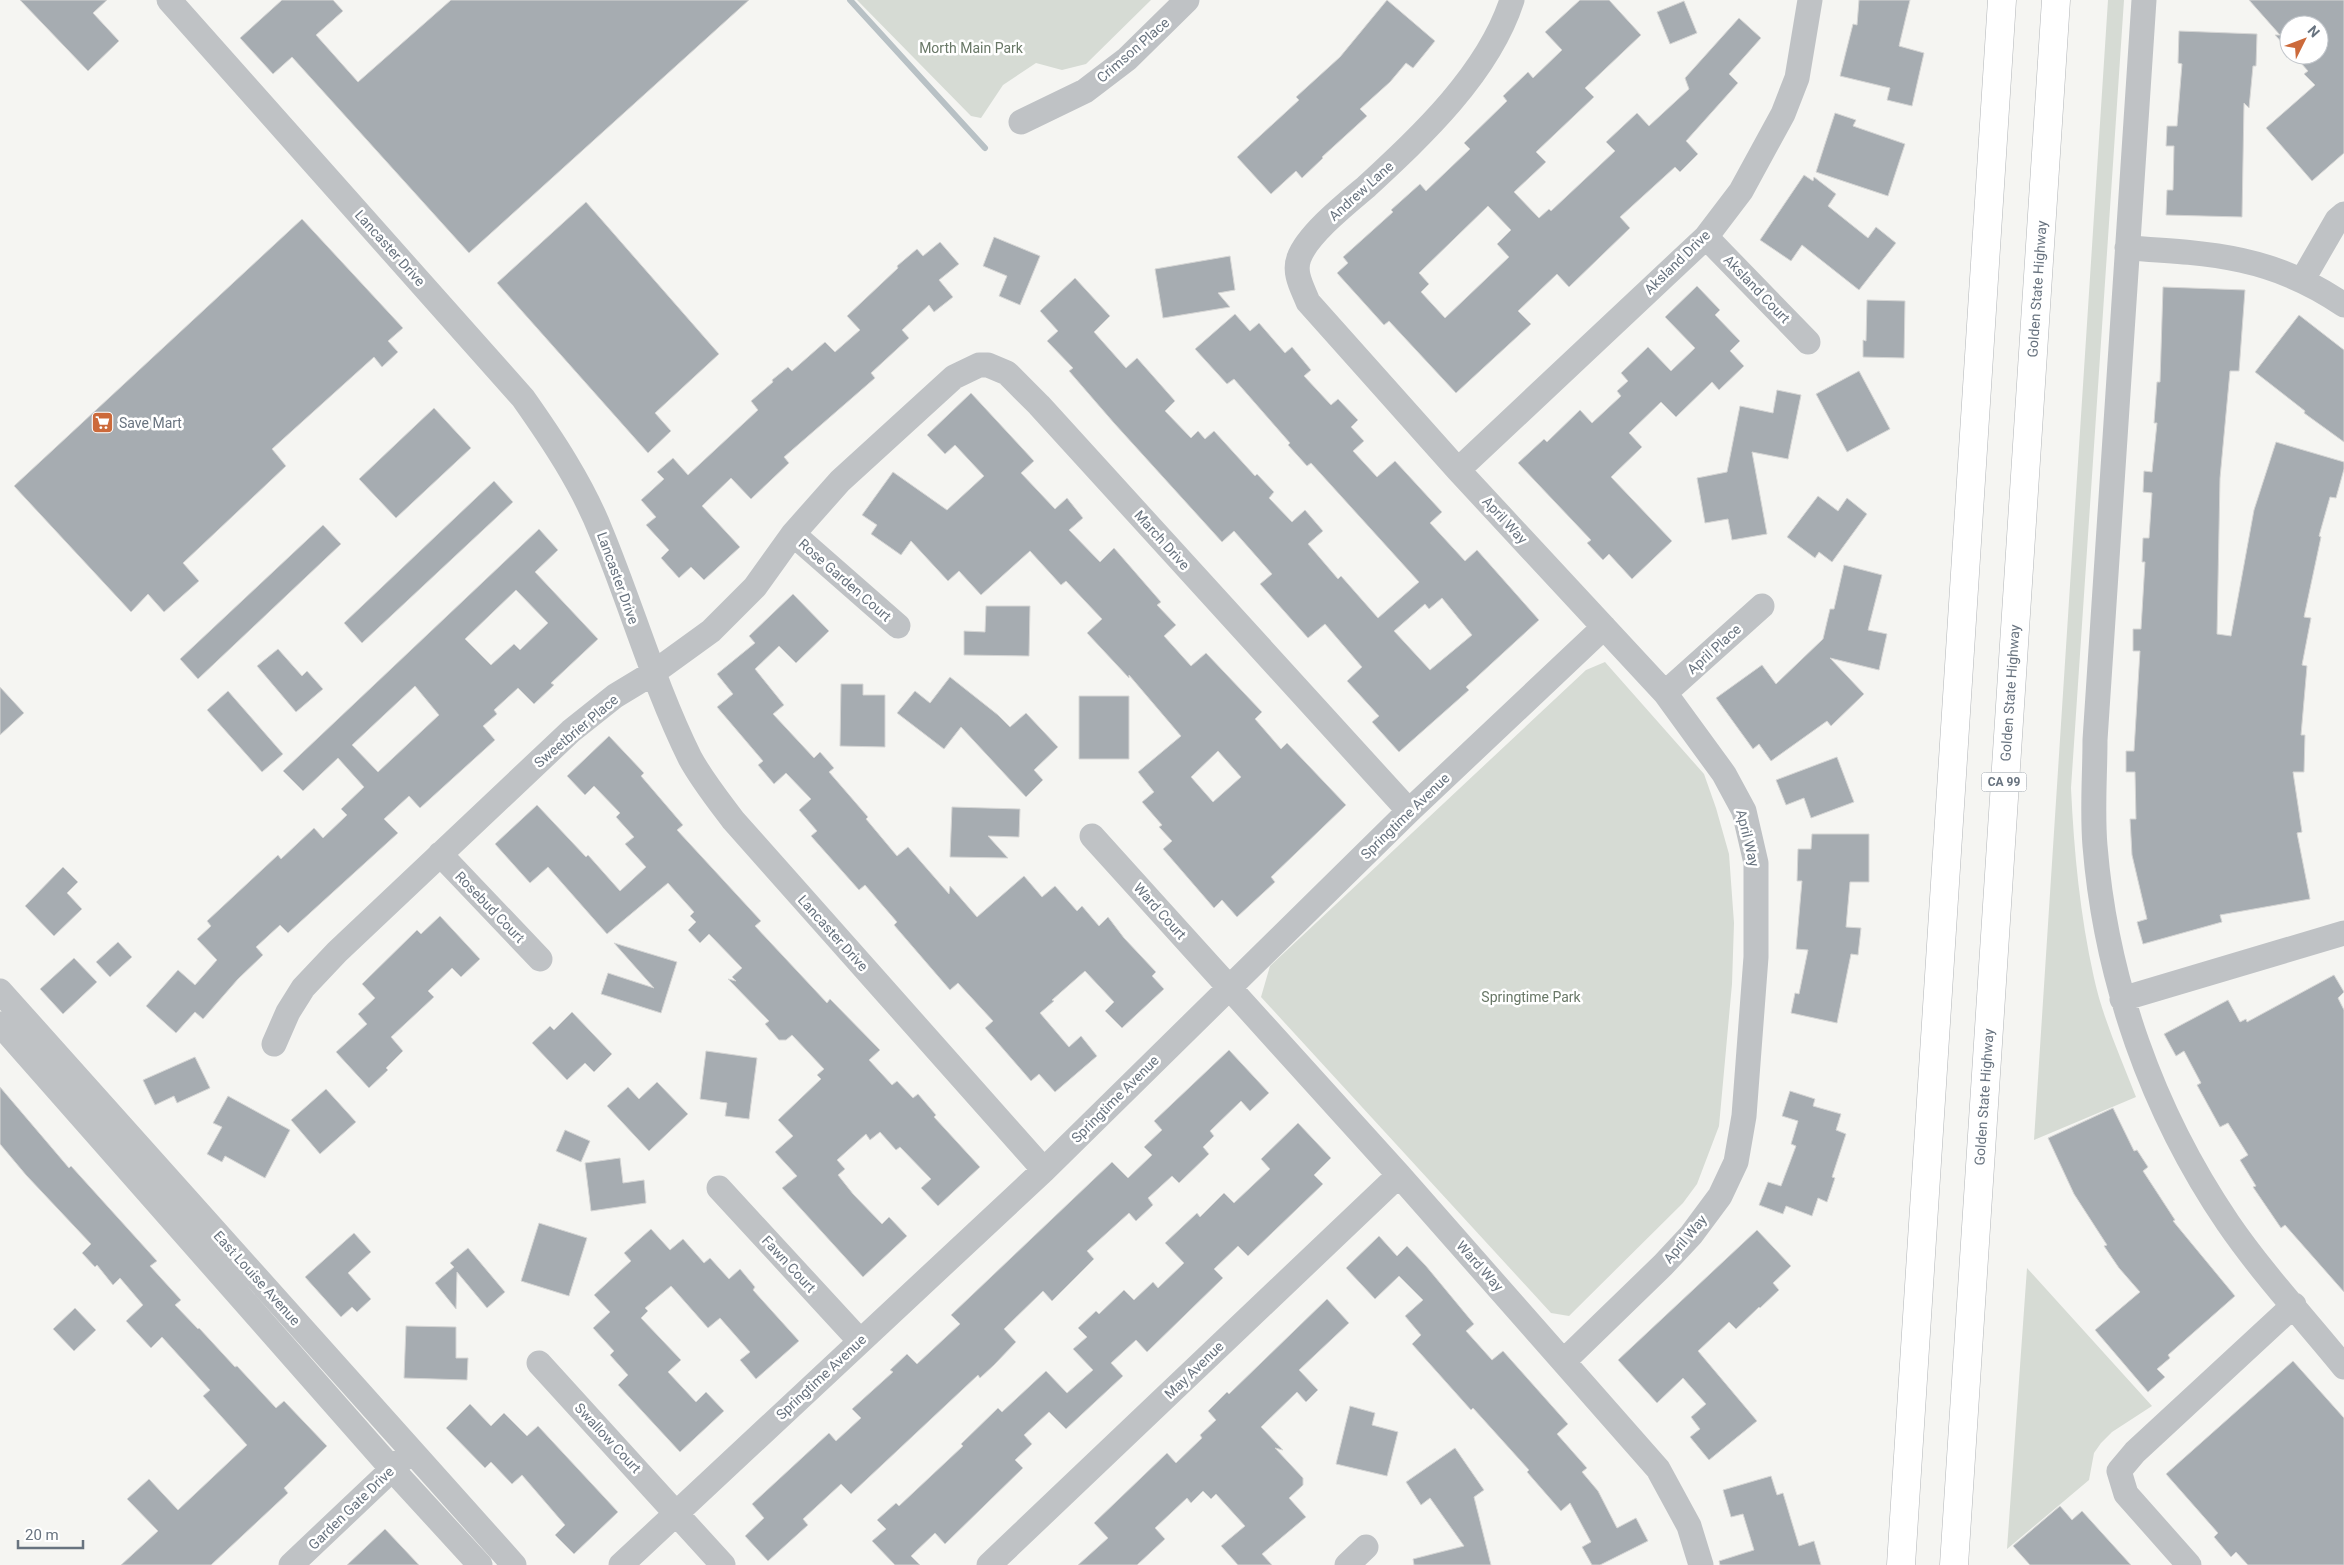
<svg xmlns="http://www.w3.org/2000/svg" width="2344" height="1565" viewBox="0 0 2344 1565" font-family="Roboto,sans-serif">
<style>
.green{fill:#d6dbd4}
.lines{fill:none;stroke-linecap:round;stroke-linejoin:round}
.stream{stroke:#b8c1c5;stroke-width:6}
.building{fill:#a6acb1;stroke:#d6d6d5;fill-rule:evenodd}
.highway-casing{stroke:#b2b5b8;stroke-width:29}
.minor{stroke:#bfc2c5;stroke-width:25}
.highway{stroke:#fff;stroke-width:28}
.labels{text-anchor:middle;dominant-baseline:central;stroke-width:5;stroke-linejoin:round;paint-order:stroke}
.shield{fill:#fff;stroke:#959da5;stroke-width:1}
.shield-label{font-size:12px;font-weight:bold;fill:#68737f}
.park-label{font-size:14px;fill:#687766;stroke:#fff}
.street-label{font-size:14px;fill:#68737f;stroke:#fff}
.poi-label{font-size:14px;fill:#68737f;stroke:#fff;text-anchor:start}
</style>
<rect width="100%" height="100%" fill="#f5f5f2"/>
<!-- green -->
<path class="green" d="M857 0H1151L1086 64 1062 70 1036 63 1003 85 981 118 971 116Z
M2108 0H2124L2071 788C2074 852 2080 915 2094 978 2103 1019 2121 1058 2136 1097L2034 1140Z
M1605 662 1704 774 1716 808 1729 854 1734 923 1732 984 1719 1126 1697 1184 1683 1203 1569 1316 1551 1313 1261 997 1270 966 1586 670Z
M2027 1268 2152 1406 2112 1432 2101 1443 2094 1453 2089 1480 2007 1549Z"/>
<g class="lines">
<!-- stream -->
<path class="stream" d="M850 0 985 148"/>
</g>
<!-- building -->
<path class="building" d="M20 0H107L93 13 119 41 88 71Z
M282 0H333L343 11 316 35 358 82 451 0H749L469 253 292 57 273 74 240 38Z
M1387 0 1435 41 1413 68 1406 63 1390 82 1360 109 1367 116 1322 157 1323 158 1302 178 1296 171 1271 194 1237 157 1299 100 1296 97 1340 57Z
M1580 0H1609L1641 35 1585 88 1594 97 1536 152 1546 162 1514 192 1539 218 1549 209 1551 211 1615 151 1606 142 1637 113 1649 126 1689 89 1685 78 1739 18 1761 38 1729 74 1738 83 1686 141 1698 154 1680 172 1675 167 1620 217 1630 228 1569 287 1557 274 1518 311 1531 324 1456 393 1389 321 1384 325 1337 273 1348 263 1343 257 1393 212 1391 210 1420 184 1426 191 1470 149 1464 143 1507 101 1503 96 1528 72 1533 78 1562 50 1545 32ZM1488 206 1511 230 1497 244 1509 257 1445 318 1421 292 1429 284 1419 273Z
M1859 0H1910L1899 46 1924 53 1912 106 1887 100 1890 88 1840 76 1853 24 1857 25Z
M2249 0H2344V153L2312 181 2266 128 2315 85 2304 74 2308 71 2294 55H2319V25H2289V50L2275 35H2280Z
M1684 1 1697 33 1670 44 1657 12Z
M2179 31 2257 34 2256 66H2253L2249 108 2244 103 2242 217 2166 215 2167 190H2173L2174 146H2166L2167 126H2177L2182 64 2178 63Z
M1835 113 1856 120 1853 126 1905 144 1888 196 1816 172Z
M1804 175 1813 181 1814 177 1836 194 1828 206 1868 238 1876 227 1896 243 1859 290 1802 245 1791 261 1760 240Z
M586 202 719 354 655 413 671 431 648 453 497 283Z
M302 219 403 328 388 341 398 352 382 367 374 357 272 449 286 466 183 563 199 581 164 612 148 594 131 612 14 486Z
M994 237 1040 256 1020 305 999 296 1007 276 983 266Z
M940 242 959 264 939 280 953 297 934 312 929 305 902 330 909 338 871 373 875 378 784 457 789 463 751 499 731 478 702 506 740 547 704 580 691 567 679 578 661 558 669 550 646 525 656 517 641 500 664 479 657 472 673 458 688 475 758 410 751 401 773 382 772 380 788 367 792 371 825 342 835 352 860 330 847 316 898 268 897 266 917 249 923 256Z
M1230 256 1235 290 1218 293 1230 307 1163 318 1155 269Z
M1075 278 1110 316 1094 332 1126 368 1137 358 1175 401 1165 411 1191 438 1198 431 1205 439 1214 431 1255 476 1257 474 1274 492 1269 498 1292 522 1305 510 1323 531 1308 544 1338 579 1341 576 1378 618 1419 582 1311 463 1307 466 1288 445 1290 443 1234 379 1227 384 1195 349 1235 314 1250 331 1259 323 1285 353 1292 347 1311 370 1304 376 1331 405 1338 399 1358 420 1351 427 1364 441 1353 451 1377 477 1395 461 1442 512 1430 523 1465 561 1477 550 1539 620 1466 687 1469 690 1399 752 1372 722 1379 716 1347 681 1362 667 1325 624 1308 638 1260 584 1272 574 1234 531 1222 542 1114 423 1069 371 1073 368 1047 341 1058 331 1040 311ZM1442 598 1472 635 1430 670 1394 631 1425 604 1429 609Z
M1697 286 1720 310 1715 315 1740 341 1730 351 1744 366 1719 390 1712 382 1676 417 1661 402 1629 433 1642 447 1611 477 1672 541 1632 579 1609 554 1603 560 1587 543 1591 540 1518 463 1544 439 1547 442 1580 410 1592 423 1621 396 1617 391 1628 381 1621 373 1648 347 1671 371 1695 348 1665 317Z
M2163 287 2245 290 2239 371H2230L2220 478 2217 634 2231 636 2254 510 2276 442 2344 462V469L2336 498 2330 497 2319 536 2321 537 2304 617 2311 618 2302 665 2307 666 2301 735H2305L2304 772H2293L2302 832 2297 833 2310 899 2220 915 2222 922 2143 944 2137 922 2147 919 2132 855 2130 819H2136L2135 772H2126V751H2134L2140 651H2133V629H2141L2145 562H2142L2143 538H2149L2152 493 2143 492 2144 471 2152 472 2157 423H2154L2157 382H2160Z
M1867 300 1905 301 1904 358 1863 357V340L1866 341Z
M2299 315 2344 350V442L2304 413 2305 411 2255 372Z
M1859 371 1890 429 1847 452 1816 394Z
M1777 390 1801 395 1788 459 1752 452 1767 534 1732 540 1728 519 1705 523 1697 478 1727 472 1740 406 1773 413Z
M971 393 1034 461 1021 473 1055 509 1067 498 1083 518 1069 530 1100 562 1114 548 1161 602 1157 605 1176 625 1164 636 1191 666 1206 653 1262 712 1255 719 1281 749 1287 743 1346 805 1271 877 1275 882 1237 917 1222 900 1214 908 1163 849 1172 841 1159 827 1162 825 1142 802 1154 792 1138 772 1181 736 1129 675V678L1087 633 1102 619 1066 581 1061 585 1030 551 981 595 959 571 948 581 911 541 901 555 871 534 877 525 862 515 893 472 947 510 984 476 955 445 945 454 927 435ZM1218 751 1241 777 1213 802 1191 777Z
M434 408 471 448 396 518 359 479Z
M494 481 513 502 362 643 344 623Z
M1818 496 1838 511 1847 498 1867 514 1832 562 1819 552 1815 558 1787 537Z
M323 525 341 544 198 679 180 659Z
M539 529 558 550 535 572 598 639 551 683 554 685 534 704 518 688 494 710 497 714 483 726 495 740 420 808 409 796 384 819 398 833 288 933 280 925 256 947 263 955 238 979 203 1019 195 1012 176 1033 146 1006 178 970 195 985 217 960 197 939 211 926 207 921 278 855 281 859 314 828 323 838 347 815 341 809 364 787 338 758 303 791 283 771ZM516 590 548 623 520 650 514 644 491 665 465 639ZM415 686 439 715 378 772 352 745Z
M1844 565 1882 575 1868 630 1887 634 1879 670 1830 658 1864 694 1831 726 1827 721 1771 761 1759 744 1753 749 1716 698 1762 665 1776 684 1823 639 1830 609H1834Z
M793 594 829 631 796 663 779 646 755 669 784 705 773 714 814 758 820 752 834 768 829 772 868 817 866 819 897 856 908 847 949 894 950 886 977 917 1024 876 1042 897 1055 886 1077 911 1082 906 1099 926 1108 917 1124 938 1156 972 1152 976 1164 989 1122 1028 1105 1011 1114 1002 1085 971 1052 1000 1054 1001 1040 1013 1069 1047 1081 1036 1097 1056 1055 1092 1039 1074 1031 1081 985 1028 993 1021 958 983 950 990 894 925 897 922 865 885 859 890 811 836 817 831 799 810 811 799 786 773 774 784 758 765 763 761 717 707 733 694 717 674 755 643 749 636Z
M986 606H1030L1029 656 964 655V631L985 632Z
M278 649 302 676 307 671 323 689 296 712 257 666Z
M950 677 998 715 1010 727 1026 713 1058 747 1034 770 1043 780 1026 797 961 727 944 749 897 713 915 691 930 703Z
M841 684H863V695H885V747L840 746Z
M0 687 24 713 0 735Z
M228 691 283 754 262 772 207 710Z
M1079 696H1129V759H1079Z
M609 736 644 773 641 776 683 825 677 830 761 921 755 926 827 1003 830 999 880 1050 869 1060 892 1085 897 1081 913 1098 918 1094 936 1115 934 1117 980 1167 938 1206 921 1188 931 1179 900 1147 896 1150 880 1132 870 1140 866 1134 837 1160 845 1169 838 1175 853 1194 882 1224 889 1217 907 1236 863 1277 782 1188 797 1176 775 1152 793 1136 778 1120 821 1079 817 1075 824 1069 792 1035 786 1040H779L765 1024 769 1021 728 979 736 981 732 977 742 968 709 934 700 943 688 930 696 922 690 916 694 912 668 883 607 934 548 867 530 883 495 844 537 805 586 857 588 855 620 891 646 867 625 844 634 837 616 817 620 813 594 786 585 795 567 776Z
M1837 757 1854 802 1811 818 1804 798 1786 805 1776 780Z
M952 807 1020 809 1019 837 988 836 1008 858 950 857Z
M1812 834H1869V882H1850L1846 927 1861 928 1858 955 1851 954 1837 1023 1791 1013 1795 993 1799 994 1808 950 1796 949 1802 881H1797L1798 849H1811Z
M63 867 78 882 67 893 82 909 54 936 25 906Z
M440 916 480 959 461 977 452 968 428 991 434 997 391 1037 403 1051 386 1068 388 1070 369 1088 336 1052 367 1024 358 1014 375 998 362 984 417 930 421 934Z
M118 942 132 957 110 977 96 962Z
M614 943 677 962 661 1013 601 994 608 973 654 988Z
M74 958 97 982 63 1014 40 989Z
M2334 975 2344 992 2338 998 2344 1010V1292L2285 1225 2281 1228 2253 1187 2256 1186 2240 1160 2248 1155 2228 1123 2220 1127 2197 1085 2201 1083 2184 1051 2176 1056 2164 1034 2228 1000 2240 1022 2246 1019 2247 1022Z
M572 1012 612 1054 594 1072 585 1063 567 1080 532 1043 550 1026 554 1030Z
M1229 1050 1269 1093 1250 1111 1241 1101 1210 1131 1214 1136 1203 1147 1209 1154 1179 1183 1172 1176 1148 1198 1153 1205 1136 1221 1129 1213 1087 1251 1094 1259 1052 1301 1043 1291 1004 1329 1016 1342 994 1365 980 1378 978 1375 851 1494 841 1484 803 1519 808 1525 768 1561 745 1536 764 1518 752 1504 829 1433 836 1441 861 1418 852 1409 893 1372 890 1370 907 1354 917 1364 960 1324 951 1315 1112 1162 1128 1178 1152 1155 1144 1147 1162 1130 1154 1121Z
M706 1051 757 1058 749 1119 725 1116 727 1103 700 1099Z
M195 1057 210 1088 177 1103 174 1096 155 1105 143 1080Z
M657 1082 688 1114 649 1151 607 1106 628 1087 639 1099Z
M0 1087 69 1168 71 1166 157 1261 150 1266 181 1300 175 1305 198 1329 199 1328 235 1367 237 1366 276 1408 284 1401 327 1446 284 1488 288 1493 211 1565H121L158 1531 127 1499 149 1479 178 1510 247 1445 203 1396 210 1390 162 1337 151 1348 126 1321 143 1305 120 1278 113 1285 97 1265 95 1267 82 1253 91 1244 26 1175 0 1144Z
M326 1089 356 1122 320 1154 291 1120Z
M1790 1091 1815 1099 1813 1106 1841 1114 1836 1130 1846 1134 1832 1177 1835 1178 1827 1202 1818 1198 1812 1216 1786 1206 1783 1214 1759 1205 1768 1182 1781 1186 1796 1146 1791 1144 1798 1121 1782 1116Z
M228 1096 290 1130 265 1178 225 1156 222 1162 207 1154 222 1127 213 1123Z
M2113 1108 2134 1151 2137 1150 2148 1167 2143 1171 2175 1220 2173 1221 2235 1296 2168 1355 2170 1358 2157 1369 2165 1377 2148 1392 2095 1330 2140 1292 2119 1268 2104 1246 2107 1245 2074 1194 2048 1138Z
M1298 1123 1331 1158 1314 1175 1323 1184 1248 1256 1238 1246 1214 1269 1223 1278 1147 1352 1136 1340 1111 1363 1123 1376 1066 1429 1049 1412 1024 1435 1032 1444 1015 1460 1023 1468 945 1544 935 1533 911 1556 920 1565H895L872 1541 886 1529 877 1520 896 1503 899 1506 963 1446 961 1444 998 1408 1002 1412 1046 1371 1067 1393 1093 1370 1073 1349 1087 1337 1078 1328 1096 1311 1099 1314 1124 1290 1134 1300 1153 1282 1158 1288 1184 1263 1165 1243 1197 1213 1200 1217 1224 1193 1234 1203 1270 1169 1261 1159Z
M565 1130 590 1141 581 1162 556 1151Z
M620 1158 623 1183 644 1180 646 1203 591 1211 585 1163Z
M539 1223 587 1238 569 1296 521 1281Z
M651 1229 670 1250 683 1239 704 1263 710 1258 729 1279 740 1269 755 1287 753 1290 799 1341 756 1379 740 1360 750 1352 720 1318 708 1328 671 1286 645 1308 648 1311 641 1318 681 1360 668 1372 696 1402 706 1392 724 1411 680 1452 618 1385 628 1375 610 1355 614 1351 593 1328 610 1312 594 1295 631 1261 624 1253Z
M1757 1230 1791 1266 1773 1283 1779 1290 1760 1308 1759 1307 1736 1329 1729 1322 1698 1351 1757 1421 1709 1460 1690 1437 1700 1429 1691 1417 1706 1404 1683 1378 1657 1403 1618 1360Z
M354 1233 371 1252 348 1273 371 1299 357 1312 352 1307 341 1317 305 1277Z
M1379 1236 1397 1256 1407 1246 1426 1266 1474 1324 1466 1331 1492 1360 1503 1351 1568 1424 1557 1434 1587 1468 1582 1472 1598 1491 1617 1528 1636 1518 1648 1541 1600 1565H1592L1582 1547 1591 1542 1570 1503 1561 1511 1527 1472 1529 1470 1473 1408 1471 1410 1412 1344 1421 1335 1405 1316 1423 1300 1399 1276 1375 1299 1346 1268Z
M468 1248 505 1292 487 1308 457 1272 456 1309 435 1283 454 1267 450 1263Z
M1327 1299 1349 1323 1299 1370 1318 1390 1306 1402 1297 1392 1261 1427 1283 1450 1275 1448 1303 1478V1485L1289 1498 1306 1517 1262 1554 1272 1565H1238L1221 1546 1245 1526 1216 1494 1211 1499 1203 1491 1191 1503 1187 1498 1155 1528 1165 1539 1137 1565H1078L1108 1538 1094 1523 1167 1453 1176 1463 1202 1438 1200 1435 1216 1420 1208 1411 1227 1392 1229 1394Z
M75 1308 96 1330 74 1351 53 1329Z
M406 1326 456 1327V1358H468L467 1380 404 1378Z
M2293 1361 2344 1418V1565H2248L2236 1552 2231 1557 2214 1537 2218 1533 2166 1474Z
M470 1404 491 1426 504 1413 527 1436 538 1426 618 1512 574 1554 555 1535 565 1525 522 1475 512 1484 491 1462 485 1468 446 1428Z
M1350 1406 1375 1413 1372 1425 1398 1432 1387 1476 1336 1464Z
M1455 1448 1484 1490 1474 1497 1491 1565H1414L1413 1559 1464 1546 1430 1498 1421 1505 1406 1482Z
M1771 1476 1777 1495 1783 1493 1799 1546 1814 1541 1821 1565H1720L1719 1561 1754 1550 1743 1514 1731 1517 1723 1490Z
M2060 1506 2072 1520 2082 1511 2131 1565H2030L2013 1546Z
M385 1529 419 1565H347Z"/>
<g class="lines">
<defs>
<path id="highway" d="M1901 1565 2002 0
M1954 1565 2056 0"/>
</defs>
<!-- highway casing -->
<use href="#highway" class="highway-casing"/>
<!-- minor -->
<path class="minor" d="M169 0 523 398C552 439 582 484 601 532 632 607 654 685 690 758 702 780 718 800 733 820L1044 1170
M1512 0C1488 74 1422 135 1366 187 1347 203 1307 235 1299 258 1293 273 1303 289 1308 302L1458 470 1665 693 1724 774 1744 811 1756 863V957L1744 1116 1736 1162 1720 1196 1691 1235 1663 1265 1564 1361
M2144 0 2095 740C2095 775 2092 811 2095 846 2106 980 2152 1111 2228 1223 2263 1274 2305 1319 2344 1367
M1021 122 1085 91 1127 59 1187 0
M1706 237 1808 342
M2127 248C2210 253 2273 256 2344 305
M2303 279 2337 220 2344 214
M1458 470 1706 237 1741 191 1783 114 1797 78 1810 0
M793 534 898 626
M1665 693 1762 606
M1092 836 1399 1175 1658 1469 1689 1526 1701 1565
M440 854 540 959
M0 991 514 1565
M2122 999 2344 933
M0 1024 392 1469 480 1565
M274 1044 288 1012 303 988 337 952 571 731 615 696 653 673 711 631 755 587 793 534 840 481 954 377 979 365H988L1007 373 1039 405 1409 811
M719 1188 860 1341
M539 1363 723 1565
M291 1565 404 1458
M621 1565 1044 1170 1409 811 1604 627
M989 1565 1399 1175
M1347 1565 1366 1547
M2189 1565 2126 1494 2119 1471 2135 1452 2294 1305"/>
<!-- highway -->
<use href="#highway" class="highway"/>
</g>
<!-- icons -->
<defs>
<symbol id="supermarket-square" viewBox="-11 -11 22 22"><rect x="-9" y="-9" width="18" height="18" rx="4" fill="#cc6a3b" stroke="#fff"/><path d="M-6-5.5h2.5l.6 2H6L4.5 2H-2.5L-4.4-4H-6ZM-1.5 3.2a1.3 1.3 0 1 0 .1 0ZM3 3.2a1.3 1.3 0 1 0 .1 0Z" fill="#fff"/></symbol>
</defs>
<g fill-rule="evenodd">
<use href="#supermarket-square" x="90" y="410" width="25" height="25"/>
</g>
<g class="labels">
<!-- shield labels -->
<rect class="shield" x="1981.5" y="772.5" width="45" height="19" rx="4"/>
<g class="shield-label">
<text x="2004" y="782">CA 99</text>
</g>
<!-- park labels -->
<g class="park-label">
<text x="971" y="48">Morth Main Park</text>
<text x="1531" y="997">Springtime Park</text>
</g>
<!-- street labels -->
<g class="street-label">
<text transform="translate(1133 50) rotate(-41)">Crimson Place</text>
<text transform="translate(1361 191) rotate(-42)">Andrew Lane</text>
<text transform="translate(390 248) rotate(48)">Lancaster Drive</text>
<text transform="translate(1677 262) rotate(-44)">Aksland Drive</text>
<text transform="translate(1757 289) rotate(46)">Aksland Court</text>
<text transform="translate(2037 289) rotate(-86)">Golden State Highway</text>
<text transform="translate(1505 520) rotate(47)">April Way</text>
<text transform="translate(1162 540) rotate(48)">March Drive</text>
<text transform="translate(618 578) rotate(70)">Lancaster Drive</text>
<text transform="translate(845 580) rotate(41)">Rose Garden Court</text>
<text transform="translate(1714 649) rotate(-42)">April Place</text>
<text transform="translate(2010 693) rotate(-86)">Golden State Highway</text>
<text transform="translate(576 731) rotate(-40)">Sweetbrier Place</text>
<text transform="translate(1405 816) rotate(-44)">Springtime Avenue</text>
<text transform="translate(1748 838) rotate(76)">April Way</text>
<text transform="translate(490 907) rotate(46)">Rosebud Court</text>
<text transform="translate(1160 911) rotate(48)">Ward Court</text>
<text transform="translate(833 933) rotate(48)">Lancaster Drive</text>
<text transform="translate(1984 1097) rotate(-86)">Golden State Highway</text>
<text transform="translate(1115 1099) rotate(-45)">Springtime Avenue</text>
<text transform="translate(1685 1239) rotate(-50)">April Way</text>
<text transform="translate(789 1264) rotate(47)">Fawn Court</text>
<text transform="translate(1480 1266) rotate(48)">Ward Way</text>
<text transform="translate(257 1278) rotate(48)">East Louise Avenue</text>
<text transform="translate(1194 1370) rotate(-44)">May Avenue</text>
<text transform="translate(821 1377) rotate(-43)">Springtime Avenue</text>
<text transform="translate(608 1438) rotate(47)">Swallow Court</text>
<text transform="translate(351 1508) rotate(-44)">Garden Gate Drive</text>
</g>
<!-- poi labels -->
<g class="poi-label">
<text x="119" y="423">Save Mart</text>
</g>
</g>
<!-- north arrow -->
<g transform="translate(2304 40) rotate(48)"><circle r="24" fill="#ffffff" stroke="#c3c7cc"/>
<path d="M0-4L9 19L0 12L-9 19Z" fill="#cc6a3b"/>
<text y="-8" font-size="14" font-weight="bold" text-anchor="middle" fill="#68737f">N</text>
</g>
<!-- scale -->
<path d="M18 1540v8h65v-8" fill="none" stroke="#68737f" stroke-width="2.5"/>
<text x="25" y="1540" font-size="15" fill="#68737f" stroke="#ffffff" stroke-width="4" paint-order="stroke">20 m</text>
</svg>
